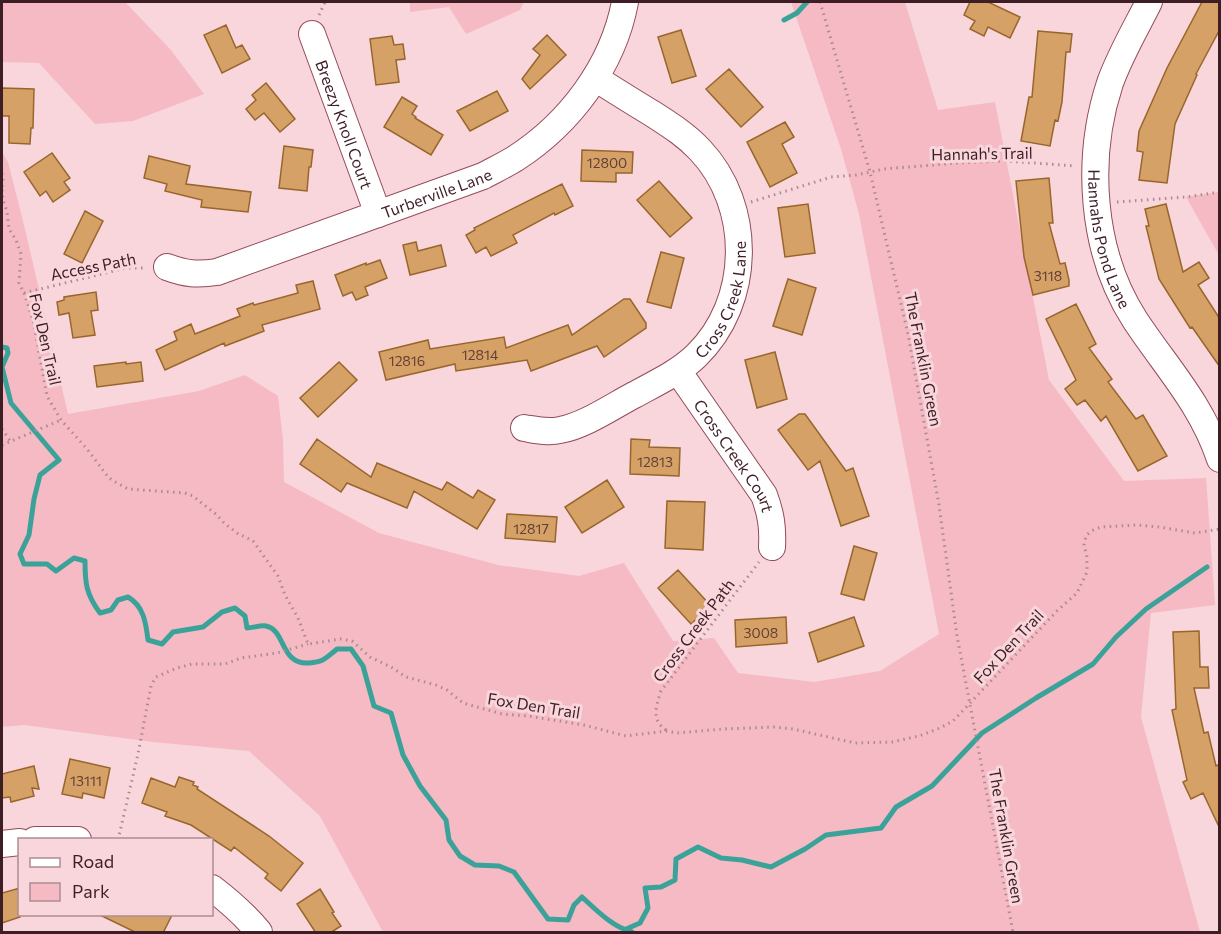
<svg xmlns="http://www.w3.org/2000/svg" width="1221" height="934" viewBox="0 0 1221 934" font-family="Commissioner,sans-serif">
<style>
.green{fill:#f5bac3}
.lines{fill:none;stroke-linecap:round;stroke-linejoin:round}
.stream{stroke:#3ba299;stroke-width:5}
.building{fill:#d6a167;stroke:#98662c;stroke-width:1.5}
.minor-casing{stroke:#934b5a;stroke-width:28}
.path{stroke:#ab8a90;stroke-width:3;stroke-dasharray:1.5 4.5;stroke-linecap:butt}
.minor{stroke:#fff;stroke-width:26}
.labels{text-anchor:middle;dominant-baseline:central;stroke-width:6;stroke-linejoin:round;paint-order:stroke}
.number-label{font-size:14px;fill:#633f35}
.street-label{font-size:16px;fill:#3d1e24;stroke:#f8d6db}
</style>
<rect width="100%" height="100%" fill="#f8d6db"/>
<!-- green -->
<path class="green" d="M2 2H125L170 49 204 94 133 121 95 124 39 63 2 62Z
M410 2H524L520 10 466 34 449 7 410 12Z
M791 2H905L938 110 995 102 1049 380 1124 481 1206 478 1215 605 1151 613 1141 717 1200 932H383L320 816 249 751 153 742 24 725 2 727V152L8 162 24 225 68 414 199 391 245 375 278 396 283 440 284 482 379 533 498 565 579 576 624 563 673 641 714 638 738 673 814 682 880 671 939 634 859 214 841 149Z
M1219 192H1220L1219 255 1186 197Z"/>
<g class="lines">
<!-- stream -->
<path class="stream" d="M784 20 797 13 807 2
M2 347 7 348 8 353 2 367 11 403 59 460 40 475 34 499 29 535 20 554 24 564H47L56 571 74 558 85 561C85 583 86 594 100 613L111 610 118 600 128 597C144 606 146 624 148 640L162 644 173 632 203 627 222 612 235 608 245 616 247 628C253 628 260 625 266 626 286 630 280 665 309 663 324 662 326 658 337 649H351L363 666 374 706 391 713 403 755 420 786 446 820 449 840 460 856 475 865 499 866 514 872 548 919 568 920 574 905 582 897C597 911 613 927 632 932
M624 930 640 923 648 908 645 888 661 887 675 880 676 859 698 847 721 858 742 860 771 867 805 849 826 835 881 828 896 807 932 786 982 733 1036 698 1093 664 1116 637 1146 609 1207 567"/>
</g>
<!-- building -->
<path class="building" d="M970 2H988L1020 17 1010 38 988 27 984 36 970 29 975 21 964 15Z
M1202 2H1220V29L1196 74 1197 75 1175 124 1167 183 1139 180 1143 152 1137 151 1139 131 1167 68Z
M226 25 236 48 242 45 250 59 222 73 204 35Z
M681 30 696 76 672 83 658 37Z
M1038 31 1072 34 1070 52H1066L1062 102 1058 121 1055 120 1050 146 1021 141 1029 97H1032Z
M547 35 566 55 530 89 522 79 540 55 533 49Z
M392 36 394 45 403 44 405 59 396 60 399 82 376 85 370 39Z
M729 69 763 107 741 127 706 89Z
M266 83 295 119 280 132 264 113 255 120 246 109 256 100 252 95Z
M2 88 34 89 33 128H31L30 144 9 143V116H2Z
M497 91 508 111 470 131 457 111Z
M402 97 417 106 412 114 416 117 415 118 443 135 431 155 384 127Z
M785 122 794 137 782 144 797 173 770 187 747 142Z
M284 146 313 150 311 167H309L307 191 279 188Z
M582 150 633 152 632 173H616V182L581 181Z
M52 153 70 178 64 182 70 190 53 202 46 191 40 196 24 172Z
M149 156 190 166 186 184 251 192 248 212 201 207 202 200 165 191 167 184 144 178Z
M1049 178 1053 223H1049L1060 264 1065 263 1069 280V286L1033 295 1024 257 1016 181Z
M659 181 692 218 670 237 637 200Z
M562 184 573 206 555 215 554 213 513 235 517 243 491 256 486 247 476 253 466 235 475 230 474 228Z
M808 204 815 253 785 257 778 208Z
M1166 204 1183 272 1199 262 1209 278 1198 285 1220 319V367L1192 327 1190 328 1159 279 1146 226H1149L1145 209Z
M85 211 103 221 82 263 64 254Z
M416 242 418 251 441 245 446 266 410 275 403 245Z
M661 252 684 258 671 308 647 302Z
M380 260 387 278 365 287 368 295 356 300 352 292 343 296 335 275 366 263V265Z
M788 279 816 288 802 335 773 326Z
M313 281 320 309 262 325 264 331 225 346 224 343 165 370 156 350 177 340 174 332 191 324 195 334 240 316 237 309 253 303 254 305 298 293 296 285Z
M96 292 98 310 91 311 95 335 73 338 69 313 59 315 57 302 64 300V297Z
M624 299H630L646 323V328L604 357 597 346 531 371 527 360 456 371 455 364 386 380 379 352 428 340 430 349 504 337 506 348 568 325 572 335Z
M1076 304 1096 344 1089 348 1112 379 1108 382 1136 419 1143 415 1167 456 1138 471 1106 416 1101 421 1085 400 1077 405 1065 389 1076 380 1046 319Z
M775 352 787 399 757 408 745 360Z
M126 362V364L141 362 143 381 97 387 94 366Z
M339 362 357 380 318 417 300 398Z
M799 414H805L846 471 853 468 869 516 841 526 820 461 808 470 778 430Z
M317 439 371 477 377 463 442 490 447 482 473 498 478 490 495 500 477 529 414 491 407 508 347 483 341 492 300 464Z
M631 439 650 440 649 447 680 448 679 476 630 474Z
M607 480 624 507 582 533 565 507Z
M667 501 705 502 703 550 665 548Z
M507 514 557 517 555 542 505 538Z
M854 546 877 553 864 600 841 594Z
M678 570 711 606 691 624 658 588Z
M786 617 787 643 736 647 735 620Z
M854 617 864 646 818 662 809 633Z
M1199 631 1200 667H1208L1209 688H1194L1204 733 1208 732 1216 766 1220 764V829L1203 793 1191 799 1183 782 1187 780 1172 710 1176 709 1173 632Z
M70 759 110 768 104 798 83 793 82 798 62 794Z
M34 766 39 789 32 788 34 796 11 802 10 797 2 798V774Z
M179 777 194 782 193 785 198 787 197 789 269 836 303 863 281 891 265 878 268 874 234 847 231 851 191 825 165 816 167 812 142 803 151 778 175 787Z
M20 888V917L2 923V893Z
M320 889 334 912 332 913 341 926 330 933H316L297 904Z
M100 915H172L163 933H137Z"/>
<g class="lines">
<defs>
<g id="minor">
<path id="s1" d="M1149 2C1136 28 1120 55 1110 83 1085 159 1091 252 1135 320 1166 367 1201 403 1220 459"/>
<path id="s2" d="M312 34 378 214"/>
<path id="s3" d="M167 267C186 274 197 275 217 272L483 176C494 170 505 165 516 158 570 123 613 66 625 2"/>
<path id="s4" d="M678 371 764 495C771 514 773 527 772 547"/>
<path id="s5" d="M524 428C536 430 548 433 560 430 584 426 613 406 634 395 656 383 678 373 696 356 752 302 753 206 700 150 686 135 670 125 653 114 633 102 614 90 595 78"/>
<path d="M35 840H78"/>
<path d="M2 844 20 842"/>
<path d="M212 888C229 901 245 915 259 932"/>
</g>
</defs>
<!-- minor casing -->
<use href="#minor" class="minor-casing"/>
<!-- path -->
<path class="path" d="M820 2 870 172 908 334 939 505 957 636 1013 932
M319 15 325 2
M2 173 3 178 2 190
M2 190 3 200 7 211 9 229 16 240 21 254 19 283 24 293 33 320 47 396 61 420 87 449 109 478 117 483 128 489 185 493 193 496 217 515 224 523 237 533 253 541 278 576 285 595 298 618 308 644 341 639 352 641 370 657 391 667 406 677 436 685 447 690 463 703 502 714 528 716 584 725 626 736 667 731 677 733 723 729 775 727 793 729 855 743 892 742 919 736 940 728 953 721 1057 611 1077 593 1087 572V557L1084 545 1086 536 1091 531 1101 527 1137 525 1159 527 1195 533 1220 529
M751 202 831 177 856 175 884 169 957 163 1006 161 1076 166
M1117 202 1186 197 1220 192
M24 293 126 268H146
M2 429 11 442
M2 445 61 420
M666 730C651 720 656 706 661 691L759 562
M118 840 138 754 151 686 156 677 177 668 192 664H225L241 658 277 653 308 644"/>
<!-- minor -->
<use href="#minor" class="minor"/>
</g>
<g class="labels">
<!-- number labels -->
<g class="number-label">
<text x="607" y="162">12800</text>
<text x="1048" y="275">3118</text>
<text x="480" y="354">12814</text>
<text x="407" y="360">12816</text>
<text x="655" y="461">12813</text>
<text x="531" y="528">12817</text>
<text x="761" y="632">3008</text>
<text x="86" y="780">13111</text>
</g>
<!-- street labels -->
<g class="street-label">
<text stroke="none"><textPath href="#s2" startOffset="96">Breezy Knoll Court</textPath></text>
<text transform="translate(982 153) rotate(-1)">Hannah's Trail</text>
<text stroke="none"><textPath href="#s3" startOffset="284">Turberville Lane</textPath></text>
<text stroke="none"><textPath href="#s1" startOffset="249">Hannahs Pond Lane</textPath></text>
<text transform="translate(93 266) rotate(-11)">Access Path</text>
<text stroke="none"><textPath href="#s5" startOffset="256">Cross Creek Lane</textPath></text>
<text transform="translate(46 339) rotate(77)">Fox Den Trail</text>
<text transform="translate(924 359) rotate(79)">The Franklin Green</text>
<text stroke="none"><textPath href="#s4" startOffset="102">Cross Creek Court</textPath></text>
<text transform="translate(693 630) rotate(-53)">Cross Creek Path</text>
<text transform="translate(1008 646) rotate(-47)">Fox Den Trail</text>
<text transform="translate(534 705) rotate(9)">Fox Den Trail</text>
<text transform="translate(1007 836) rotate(80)">The Franklin Green</text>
</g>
</g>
<!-- border -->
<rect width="1221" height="934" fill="none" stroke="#3d1e24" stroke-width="6"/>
<!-- legend -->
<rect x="18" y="838" width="195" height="78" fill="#f8d6db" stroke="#ad8c92" stroke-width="1.5"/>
<rect x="30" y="858" width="30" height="9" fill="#ffffff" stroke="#ad8c92" stroke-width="1.5"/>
<text x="72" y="868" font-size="18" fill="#3d1e24">Road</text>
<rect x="30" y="883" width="30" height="18" fill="#f5bac3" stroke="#ad8c92" stroke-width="1.5"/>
<text x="72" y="898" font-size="18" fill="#3d1e24">Park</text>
</svg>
